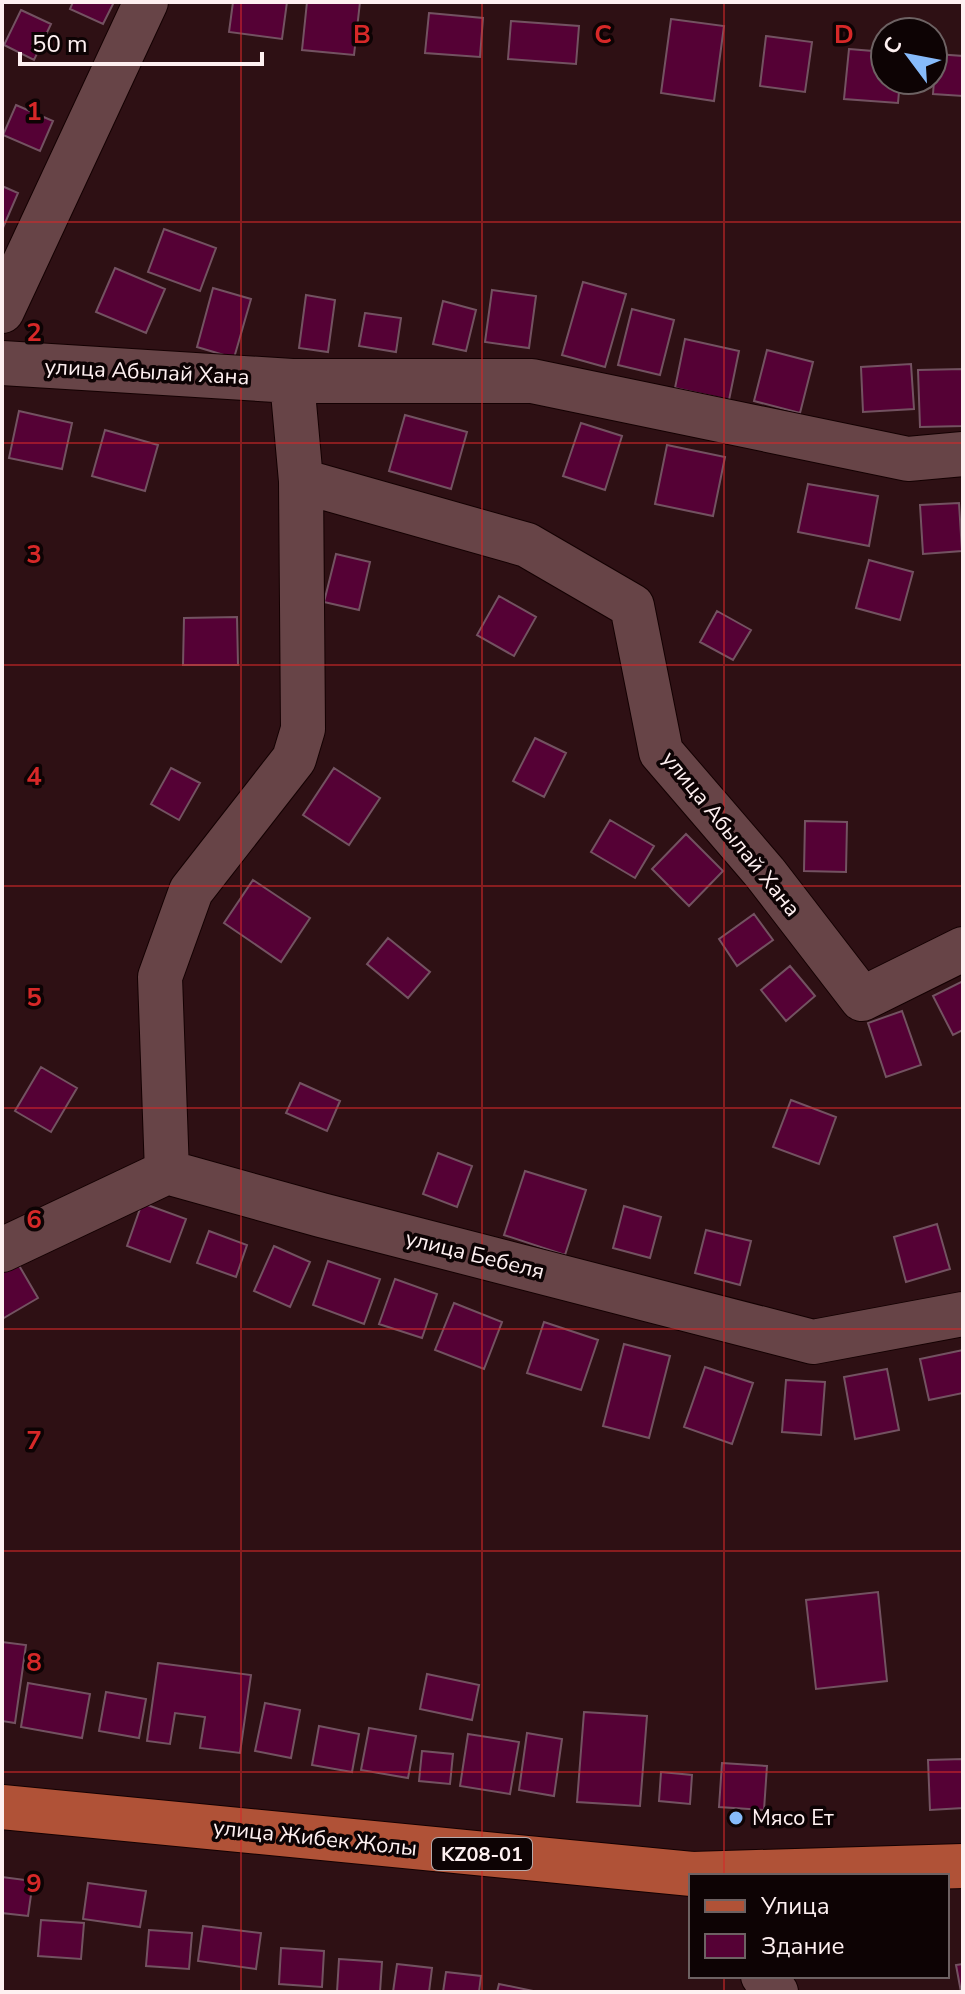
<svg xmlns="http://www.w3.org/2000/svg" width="965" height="1994" viewBox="0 0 965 1994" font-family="'Nunito Sans',sans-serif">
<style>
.building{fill:#550135;stroke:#735261;stroke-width:2}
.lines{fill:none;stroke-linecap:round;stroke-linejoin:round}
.minor-casing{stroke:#140002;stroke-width:46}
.major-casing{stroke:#140002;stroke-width:46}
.minor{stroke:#674447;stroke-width:44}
.major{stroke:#b05237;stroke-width:44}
.grid{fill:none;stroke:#d62828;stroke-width:2;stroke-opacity:0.55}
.poi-dot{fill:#87bbfb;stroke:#0d0304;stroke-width:3}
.labels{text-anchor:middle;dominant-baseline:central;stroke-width:7;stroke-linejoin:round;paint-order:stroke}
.shield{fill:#0d0304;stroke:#b6a9aa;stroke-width:2}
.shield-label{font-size:20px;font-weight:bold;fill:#fef0f1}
.street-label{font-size:22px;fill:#fef0f1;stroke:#0d0304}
.poi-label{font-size:22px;fill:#fef0f1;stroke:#0d0304;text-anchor:start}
.grid-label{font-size:26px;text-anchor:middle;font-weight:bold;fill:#d62828;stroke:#0d0304;stroke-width:7;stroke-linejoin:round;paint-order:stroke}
</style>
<rect width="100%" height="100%" fill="#2e1014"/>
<!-- building -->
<path class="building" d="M73 2H114L103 24 70 9Z
M233 2H287L282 39 229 32Z
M307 2H360L354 55 302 50Z
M21 10 51 24 34 60 4 45Z
M429 13 483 18 480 57 425 53Z
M671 19 724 26 714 101 661 93Z
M511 21 579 26 576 64 508 59Z
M766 36 812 42 805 92 760 86Z
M849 49 885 52V80H900L898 103 844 99Z
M936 54 963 56V96L933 94Z
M16 105 53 121 40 151 3 135Z
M2 186 18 193 2 230Z
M164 229 216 248 200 291 148 272Z
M115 268 165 289 146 333 96 312Z
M583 282 626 294 605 367 562 355Z
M213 288 251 299 234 358 197 347Z
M492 290 536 296 529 348 485 342Z
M306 295 335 300 328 352 299 348Z
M443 301 476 310 466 351 433 344Z
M632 309 674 320 660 375 618 365Z
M365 313 401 318 396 352 359 346Z
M685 339 739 351 729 400 675 388Z
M767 350 813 362 800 413 754 401Z
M911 364 914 409 863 412 861 367Z
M963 369V426L920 427 918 370Z
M19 411 72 423 62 469 9 458Z
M405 415 467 432 451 489 389 471Z
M581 423 622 436 605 490 563 476Z
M105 430 158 445 145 491 92 476Z
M667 445 725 457 713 516 655 504Z
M808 484 878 496 869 546 798 532Z
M959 503 962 551 923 554 920 505Z
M336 554 370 562 359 610 324 602Z
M869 560 913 572 900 620 856 608Z
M499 596 536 617 514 656 477 635Z
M717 611 751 630 733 660 700 642Z
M237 617 238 665H183L184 618Z
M535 738 566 753 544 797 513 781Z
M171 768 200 783 179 820 151 804Z
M334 768 380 798 349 845 303 815Z
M610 820 654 846 635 878 591 852Z
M805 821 847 822 846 872 804 871Z
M686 834 723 871 689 906 652 869Z
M253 880 310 918 281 962 224 923Z
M754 914 773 940 737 966 719 939Z
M388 938 430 972 408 998 367 964Z
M790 966 815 996 786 1021 761 990Z
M963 981V1030L953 1035 933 996Z
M902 1011 921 1065 886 1077 868 1023Z
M41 1067 77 1088 51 1132 15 1111Z
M300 1083 340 1101 327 1131 286 1113Z
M791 1100 836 1117 819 1164 773 1147Z
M438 1153 472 1166 457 1207 423 1194Z
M525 1171 586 1190 565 1255 504 1235Z
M142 1203 186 1219 170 1262 127 1246Z
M624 1206 661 1217 650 1258 613 1248Z
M937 1224 950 1269 906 1282 894 1237Z
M706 1230 751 1241 740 1285 695 1273Z
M209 1231 247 1245 236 1277 197 1263Z
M274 1246 310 1262 290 1307 254 1291Z
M328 1261 380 1279 364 1324 313 1305Z
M17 1262 38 1298 2 1319V1271Z
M395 1279 437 1294 422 1338 379 1324Z
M454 1303 502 1322 484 1369 435 1350Z
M544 1322 598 1340 581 1390 527 1373Z
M624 1344 670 1356 649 1438 603 1426Z
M963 1350V1393L929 1400 920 1359Z
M705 1367 753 1383 732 1444 684 1427Z
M887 1369 899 1430 855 1439 844 1377Z
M786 1380 825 1382 821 1435 782 1432Z
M878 1592 887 1681 816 1689 806 1600Z
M2 1642 26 1645 15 1723 2 1721Z
M158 1663 251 1675 240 1753 200 1748 205 1717 175 1713 170 1744 147 1741Z
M427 1674 479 1685 472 1720 420 1709Z
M28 1683 90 1694 82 1738 21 1727Z
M106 1692 146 1699 139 1738 99 1731Z
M265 1703 300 1710 291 1758 255 1751Z
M584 1712 647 1716 640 1806 577 1802Z
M319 1726 359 1734 352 1772 312 1765Z
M369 1728 416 1736 408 1778 361 1770Z
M527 1733 562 1739 554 1796 519 1790Z
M468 1734 519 1742 510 1794 460 1786Z
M422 1751 453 1754 450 1784 419 1781Z
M963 1759V1808L930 1810 928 1760Z
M722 1763 767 1766 764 1810 719 1807Z
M661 1772 692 1775 690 1804 659 1801Z
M2 1877 33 1881 28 1916 2 1913Z
M88 1883 146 1891 140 1927 83 1919Z
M41 1920 84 1923 81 1959 38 1956Z
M203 1926 261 1933 256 1969 198 1961Z
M149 1930 192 1933 189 1969 146 1966Z
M281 1948 324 1951 322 1987 279 1984Z
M339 1959 382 1962 380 1992H337Z
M397 1964 432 1968 429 1992H393Z
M963 1964V1992H961L956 1965Z
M446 1972 481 1976 479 1992H443Z
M499 1984 538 1992H497Z"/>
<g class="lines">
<defs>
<path id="minor" d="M2 311 146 2
M2 363 292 381H532L908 459 963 454
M292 381 301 481 527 545 632 606 661 752 765 873 862 999 963 949
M167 1172 160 977 191 891 294 759 303 729 301 481
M2 1250 167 1172 321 1215 813 1342 963 1314
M763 1976 776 1992"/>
<path id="major" d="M2 1807 692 1874 963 1866"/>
</defs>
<!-- minor casing -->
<use href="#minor" class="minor-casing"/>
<!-- major casing -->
<use href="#major" class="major-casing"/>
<!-- minor -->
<use href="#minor" class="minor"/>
<!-- major -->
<use href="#major" class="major"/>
</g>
<!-- grid -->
<path class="grid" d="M241 2V1992M482 2V1992M724 2V1876M2 222H963M2 443H963M2 665H963M2 886H963M2 1108H963M2 1329H963M2 1551H963M2 1772H963M724 1976V1992"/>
<!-- markers -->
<circle class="poi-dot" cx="736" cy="1818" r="8"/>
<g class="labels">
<!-- shield labels -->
<rect class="shield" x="432" y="1838" width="100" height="32" rx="6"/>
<g class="shield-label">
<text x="482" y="1854">KZ08-01</text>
</g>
<!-- street labels -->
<g class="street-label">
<text transform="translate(147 372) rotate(3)">улица Абылай Хана</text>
<text transform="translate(731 834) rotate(51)">улица Абылай Хана</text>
<text transform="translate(475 1255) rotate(14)">улица Бебеля</text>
<text transform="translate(315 1838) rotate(6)">улица Жибек Жолы</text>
</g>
<!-- poi labels -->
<g class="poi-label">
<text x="752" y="1818">Мясо Ет</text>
</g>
</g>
<g class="grid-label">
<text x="362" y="43">B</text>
<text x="603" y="43">C</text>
<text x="844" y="43">D</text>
<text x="34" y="120">1</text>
<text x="34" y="341">2</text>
<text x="34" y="563">3</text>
<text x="34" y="785">4</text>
<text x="34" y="1006">5</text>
<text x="34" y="1228">6</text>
<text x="34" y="1449">7</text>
<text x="34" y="1671">8</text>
<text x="34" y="1892">9</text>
</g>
<!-- border -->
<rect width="965" height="1994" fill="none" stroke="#fef0f1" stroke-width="8"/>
<!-- legend -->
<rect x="689" y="1874" width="260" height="104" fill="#0d0304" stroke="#6d6263" stroke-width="2"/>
<rect x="705" y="1900" width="40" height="12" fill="#b05237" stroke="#6d6263" stroke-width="2"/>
<text x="761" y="1914" font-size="24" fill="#fef0f1">Улица</text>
<rect x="705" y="1934" width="40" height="24" fill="#550135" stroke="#6d6263" stroke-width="2"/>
<text x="761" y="1954" font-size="24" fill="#fef0f1">Здание</text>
<!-- north arrow -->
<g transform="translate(909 56) rotate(302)"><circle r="38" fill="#0d0304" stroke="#6d6263" stroke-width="2"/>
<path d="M0-6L14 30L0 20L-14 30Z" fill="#87bbfb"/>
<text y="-12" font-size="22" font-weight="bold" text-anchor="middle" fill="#fef0f1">С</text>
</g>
<!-- scale -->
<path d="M20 52v12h242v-12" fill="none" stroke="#fef0f1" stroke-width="4"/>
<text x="32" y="52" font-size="24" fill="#fef0f1" stroke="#0d0304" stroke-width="6" paint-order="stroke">50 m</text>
</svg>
